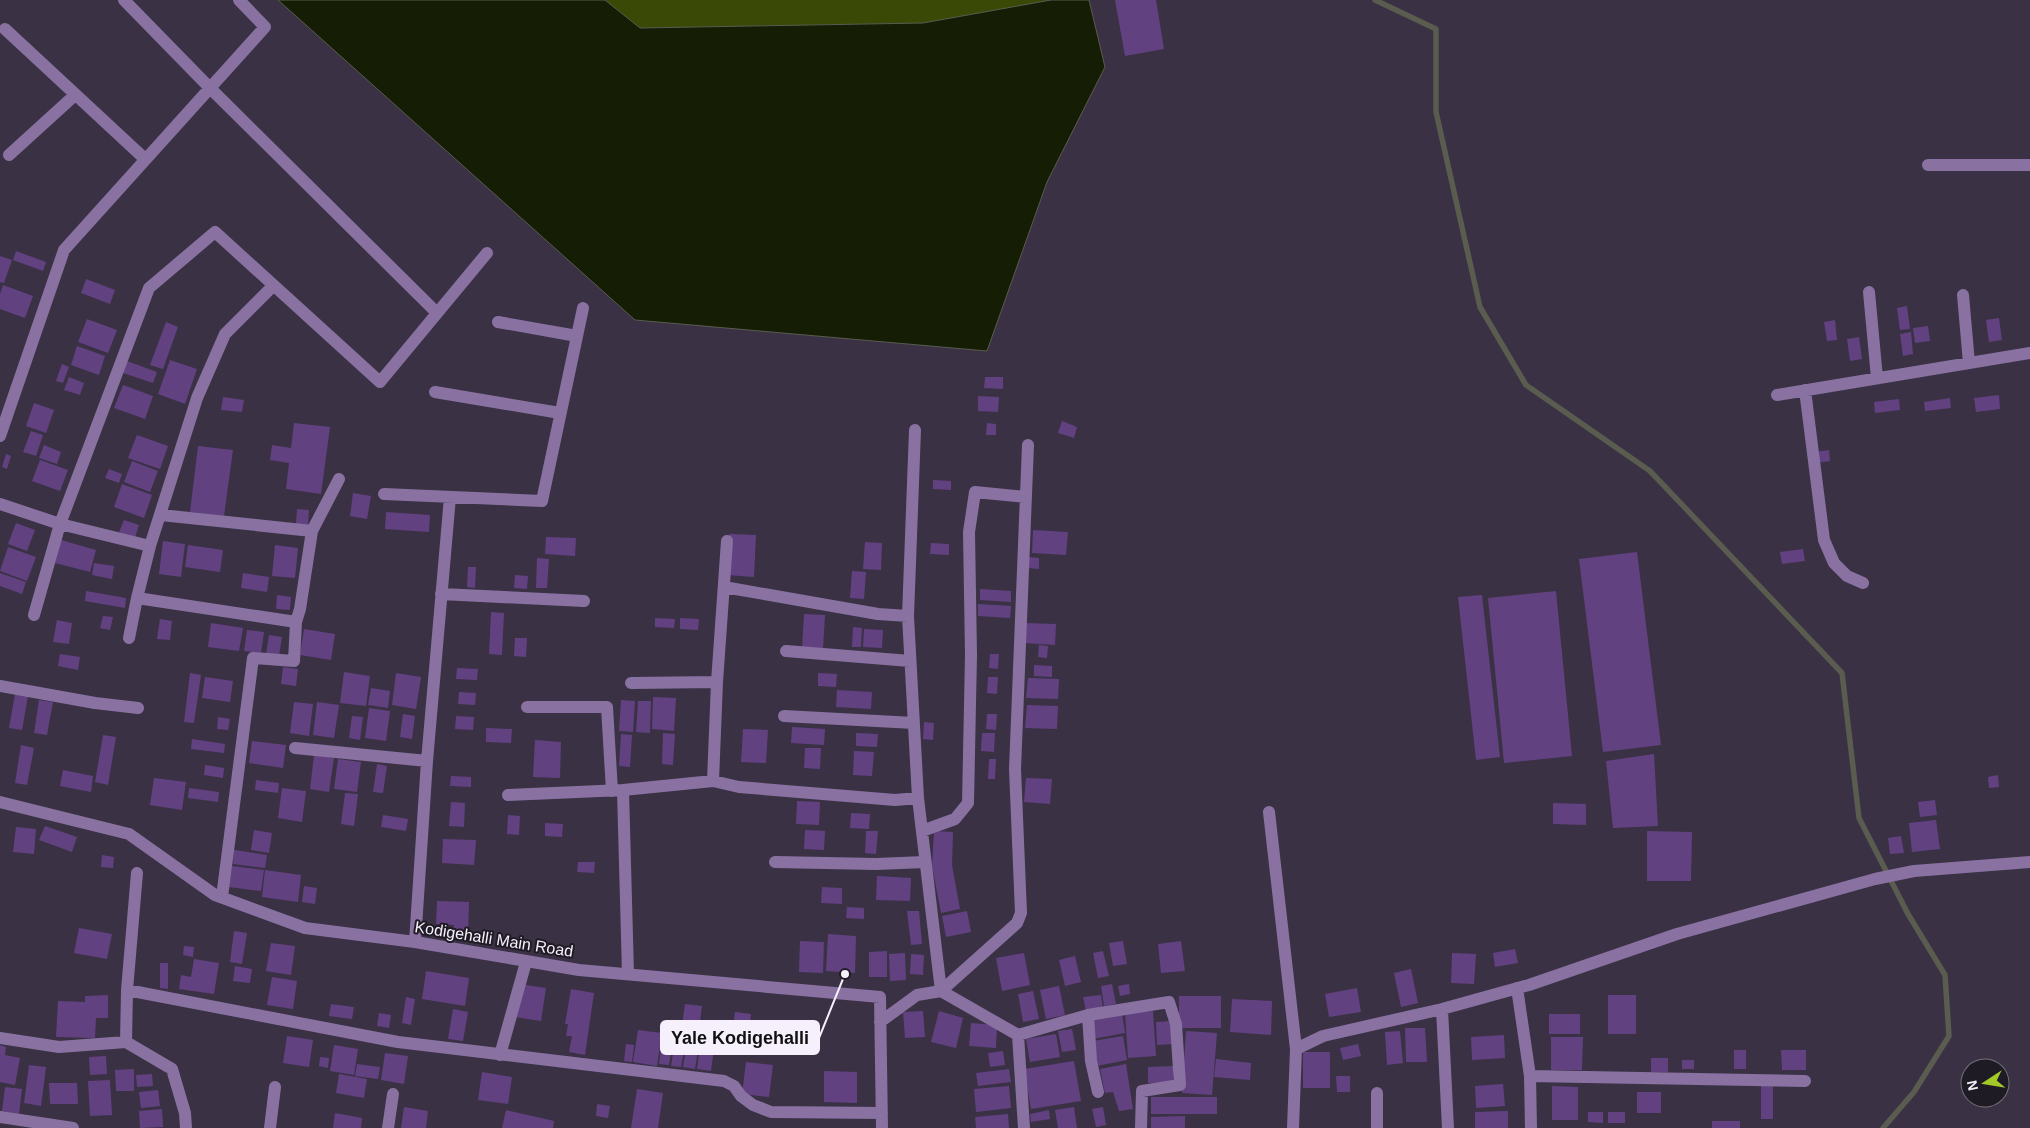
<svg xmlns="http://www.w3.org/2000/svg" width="2030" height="1128" viewBox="0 0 2030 1128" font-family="Helvetica,sans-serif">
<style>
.green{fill:#3a4a06}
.water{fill:#161d05;stroke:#595c4f}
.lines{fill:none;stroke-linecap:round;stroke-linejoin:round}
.stream{stroke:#595c4f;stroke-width:5.5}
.building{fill:#624181}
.minor{stroke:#8972a1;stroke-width:12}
.labels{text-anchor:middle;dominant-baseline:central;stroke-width:4;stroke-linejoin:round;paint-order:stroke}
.street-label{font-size:16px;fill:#f6f0fd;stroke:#1f1b24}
.leader{fill:none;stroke:#f6f0fd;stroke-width:2}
.callout-dot{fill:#f6f0fd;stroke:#1f1b24;stroke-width:2}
.callout{fill:#f6f0fd;stroke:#f6f0fd;stroke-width:2}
.callout-label{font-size:18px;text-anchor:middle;font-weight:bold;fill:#111}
</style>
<rect width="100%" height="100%" fill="#3a3145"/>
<!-- green -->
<path class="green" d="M605 0H1051L923 23 640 28Z"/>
<!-- water -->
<path class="water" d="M278 0H605L640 28 923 23 1051 0H1089L1105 67 1047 182 987 351 635 320Z"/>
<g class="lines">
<!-- stream -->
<path class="stream" d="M1375 0 1436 29V112L1480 307 1526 385 1650 471 1842 673 1859 818 1908 914 1945 975 1949 1036 1914 1092 1883 1128"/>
</g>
<!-- building -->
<path class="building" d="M1115 0H1156L1164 49 1125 56Z
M16 251 46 262 43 271 13 260Z
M0 256 12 260 4 283 0 282Z
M86 279 115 290 110 304 81 293Z
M3 285 33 296 25 318 0 309V294Z
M1907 306 1910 329 1900 330 1897 308Z
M1999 318 2002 340 1989 342 1986 320Z
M87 319 117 330 108 353 78 342Z
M1835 320 1837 340 1827 341 1824 322Z
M166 322 178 327 163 369 150 365Z
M1928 326 1930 341 1915 343 1913 328Z
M1911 332 1913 354 1903 356 1900 334Z
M1859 337 1862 359 1850 361 1847 339Z
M77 346 105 356 99 375 71 365Z
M170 360 197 369 185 404 158 394Z
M127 361 157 372 153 383 123 373Z
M62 364 69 367 63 383 56 381Z
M69 377 84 383 80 395 64 390Z
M985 377H1003V389L984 388Z
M123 385 153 396 145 419 114 408Z
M1999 395 2000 409 1976 412 1974 398Z
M978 396 999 397 998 412 978 411Z
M223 397 244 400 242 412 221 410Z
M1950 398 1951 408 1925 411 1924 402Z
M1899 399 1900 410 1875 413 1874 402Z
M34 403 54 410 46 433 26 426Z
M1062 421 1077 427 1074 438 1058 433Z
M294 423 330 427 321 494 286 489 289 463 270 460 272 445 291 448Z
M987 423 996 424V435H986Z
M31 431 43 435 36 456 23 452Z
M137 435 168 446 160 469 128 458Z
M44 445 61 452 57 464 39 458Z
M198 446 233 450 224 516 190 512Z
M1829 450 1830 461 1816 463 1815 452Z
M6 454 11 456 7 469 2 467Z
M40 460 68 470 60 491 32 481Z
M132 461 158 471 150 492 124 482Z
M109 469 122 474 119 483 105 478Z
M933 480 951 481V490L933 489Z
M122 484 152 495 144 518 114 507Z
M353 493 371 496 367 519 350 516Z
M297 509 309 510 308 525 296 524Z
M386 512 430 515 429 532 385 529Z
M124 520 139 525 135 538 119 532Z
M16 523 35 530 27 551 8 544Z
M1033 530 1068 532 1066 555 1032 553Z
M729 534 756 535 754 577 727 575Z
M546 537 576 538 575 556 545 554Z
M61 540 96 550 90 572 55 563Z
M163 541 185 544 181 577 159 574Z
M865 542 882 543 881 570 863 569Z
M931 543 949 544V555L930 554Z
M188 545 223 550 220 572 185 567Z
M275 545 298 548 295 578 272 576Z
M8 547 36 557 27 581 0 571Z
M1803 549 1805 561 1782 564 1780 552Z
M1637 552 1661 745 1603 752 1579 559Z
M1028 557 1039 558V569L1028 568Z
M537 558 549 559 547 588H536Z
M94 563 114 566 112 579 92 575Z
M468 567H476L475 588 467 587Z
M852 571 866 572 864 599 850 598Z
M0 573 26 582 22 594 0 586Z
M243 573 269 577 267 592 241 588Z
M515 575 528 576 527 589 514 588Z
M980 589 1011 591V602L980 600Z
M86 591 126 598 125 608 85 601Z
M1556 591 1572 756 1504 763 1488 598Z
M277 595 291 597 290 610 276 609Z
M1482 595 1500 757 1476 760 1458 597Z
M978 604 1011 606 1010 618 978 616Z
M491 612 504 613 502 655 489 654Z
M804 614 825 615 823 649 802 648Z
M103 616 113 617 110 630 100 628Z
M655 618 675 619 674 628 655 627Z
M680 618 699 619 698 630 680 629Z
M160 619 172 621 170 640 157 639Z
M57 620 72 623 69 644 53 642Z
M211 623 243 628 239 651 208 647Z
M1025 623 1056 624 1055 645 1024 643Z
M853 627 862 628 861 647H852Z
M304 629 335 634 331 660 300 655Z
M864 629 883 630 882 648 863 647Z
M247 630 264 632 261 653 244 651Z
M269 635 282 637 279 656 266 654Z
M515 638H527L526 657 514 656Z
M1039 645 1048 646 1047 658 1038 657Z
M60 654 80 657 78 670 58 666Z
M990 654H999L998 669 989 668Z
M1034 665 1052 666V677L1034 676Z
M283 667 298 669 296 686 281 684Z
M457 668 478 669 477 680 456 679Z
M344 672 370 676 366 706 340 703Z
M190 673 201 675 194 723 184 722Z
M396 673 421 677 416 709 392 705Z
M818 673 837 674 836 687 818 686Z
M205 677 233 681 230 702 202 698Z
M988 677H998L997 694 987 693Z
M1028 678 1059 679 1058 699 1026 698Z
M371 688 390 691 388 708 368 705Z
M837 690 872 692 871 709 836 707Z
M459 692 476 693 475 705 458 704Z
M15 694 28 696 22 730 9 728Z
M653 697 676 698 674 731 652 729Z
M39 700 53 702 47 735 34 733Z
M621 700 635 701 633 732 619 731Z
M638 701H651L650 733 636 732Z
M294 702 313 704 309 736 290 733Z
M317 702 339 705 334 738 313 735Z
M1027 705 1058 706 1057 729 1025 728Z
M369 708 390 711 386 741 365 738Z
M403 714 415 716 412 739 400 737Z
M987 714H997L996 730 986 729Z
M352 716 363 717 360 740 349 738Z
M456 716 474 717 473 730 455 729Z
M218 717 230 719 228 730 217 729Z
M924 722 934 723 933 740 923 739Z
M792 727 825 729 824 745 791 743Z
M486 728 512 729 511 743 486 742Z
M743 729 768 730 766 763 741 762Z
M663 733 675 734 673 765 662 764Z
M856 733 878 734 877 747 856 746Z
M982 733H995L994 752 981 751Z
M621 734 632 735 630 767 619 766Z
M103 735 116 737 108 785 95 782Z
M192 739 225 744 224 753 191 749Z
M535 740 561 742 560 778 533 777Z
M252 741 286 745 283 768 249 763Z
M21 745 34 748 27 785 15 783Z
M805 748H821L820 769 804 768Z
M854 751 874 752 872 776 853 775Z
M1654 754 1658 826 1613 828 1606 761Z
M314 755 334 758 329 792 310 789Z
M338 759 361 762 357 792 334 789Z
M989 759H996L995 779H988Z
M377 764 387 766 383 793 373 792Z
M205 765 224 768 223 778 204 775Z
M63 770 93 776 91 792 60 786Z
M1998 775 1999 787 1989 788 1988 777Z
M451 776 471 777V787L450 786Z
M154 778 186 782 182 810 150 805Z
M1026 778 1052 779 1050 804 1024 802Z
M256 780 279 783 278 793 255 790Z
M189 788 219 792 218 802 188 798Z
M282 788 306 791 302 822 278 818Z
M345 793 358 794 354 826 341 824Z
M1935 800 1937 815 1920 817 1918 802Z
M797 801 820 802 819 825 796 824Z
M451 802 465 803 464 827 449 826Z
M1553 803 1586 804V825L1553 824Z
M851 813 870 814 869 829 850 828Z
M383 815 408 819 406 831 381 827Z
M508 815 520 816 519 835 507 834Z
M1936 820 1940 849 1912 852 1909 823Z
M545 823 563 824 562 837 545 836Z
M45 826 77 837 72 852 39 840Z
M16 827 36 829 34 854 13 852Z
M254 830 272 833 269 853 251 850Z
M805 830 825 831 824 850 804 849Z
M866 831H878L876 854 865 853Z
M934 831 953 832 952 865 960 909 941 913 932 866Z
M1647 831 1692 832 1691 881H1647Z
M1901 836 1904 853 1890 854 1888 838Z
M443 839 476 840 474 865 442 863Z
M234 850 267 855 265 868 233 864Z
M102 855 114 857 113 868 101 867Z
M578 862H595L594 873 577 872Z
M232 866 264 870 261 891 229 887Z
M265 870 301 875 298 902 262 897Z
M877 876 911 878 910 901 876 900Z
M304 886 317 888 315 904 302 902Z
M822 887 842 888V904L821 903Z
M437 901 469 902 468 934 453 933 454 925 436 924Z
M847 907 864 908V919L846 918Z
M907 911H919L922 944 911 945Z
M967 911 971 932 946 937 942 916Z
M79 928 112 934 107 959 74 953Z
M234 931 247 933 242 964 230 962Z
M828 934 856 936 855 973 826 971Z
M800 941 824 942 823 973 799 972Z
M1123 941 1127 964 1113 966 1109 943Z
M1181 941 1185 971 1161 973 1158 944Z
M271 943 295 946 291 975 266 971Z
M184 946 194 947 193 957 183 955Z
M1515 949 1518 963 1495 967 1493 953Z
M887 951V977H869V952Z
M1103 951 1109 976 1098 978 1093 953Z
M905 953 906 980 890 981 889 954Z
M1024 953 1030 985 1002 991 996 958Z
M1452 953 1476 954 1474 984 1451 983Z
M911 954 924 955 923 975 910 974Z
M1075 956 1081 982 1065 986 1059 960Z
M194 959 219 963 214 994 179 989 181 975 191 977Z
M160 963H168V989L160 988Z
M235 966 252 969 250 983 233 981Z
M1411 969 1418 1003 1401 1007 1394 973Z
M426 971 469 978 465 1006 422 999Z
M272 977 297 981 293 1009 267 1005Z
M520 984 546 988 541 1021 515 1017Z
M1112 984 1116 1004 1104 1006 1101 986Z
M1129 984 1130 994 1120 996 1118 986Z
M1059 986 1065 1015 1046 1019 1040 990Z
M1357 988 1361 1012 1329 1017 1325 994Z
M571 989 594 993 585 1055 569 1052 572 1036H566L568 1024H565Z
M1033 991 1039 1019 1023 1022 1018 994Z
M108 995V1018H96L95 1038 56 1037 58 1001 85 1002V996Z
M1101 995 1103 1009 1086 1011 1083 997Z
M1608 995H1636V1034H1608Z
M1179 996H1221V1028H1179Z
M406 997 415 999 411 1025 402 1023Z
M1232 999 1272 1001 1271 1035 1230 1032Z
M331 1004 354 1007 352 1019 329 1016Z
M685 1004 702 1006 700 1022 719 1025 717 1037 681 1031Z
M453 1009 468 1012 463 1041 448 1039Z
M923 1011 925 1037 905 1038 903 1012Z
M939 1011 963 1018 956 1048 931 1042Z
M1153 1011 1156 1056 1128 1058 1125 1013Z
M735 1012 751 1014 746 1052 730 1050Z
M379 1013 391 1015 389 1028 377 1026Z
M1122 1013 1125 1033 1093 1039 1090 1018Z
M1549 1014H1580V1034H1549Z
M1172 1021 1173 1044 1157 1045 1156 1022Z
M971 1023 997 1025 996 1048 969 1046Z
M1405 1028H1425L1427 1062H1406Z
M1072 1029 1076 1050 1062 1052 1058 1031Z
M638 1030 662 1033 657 1066 633 1062Z
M1186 1031 1217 1033 1212 1095 1182 1093Z
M1400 1031 1403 1063 1387 1065 1385 1032Z
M663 1033 674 1035 669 1065 659 1064Z
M1056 1034 1060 1057 1030 1062 1026 1039Z
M688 1035 700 1037 695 1069 683 1067Z
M1504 1035 1505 1058 1472 1060 1471 1037Z
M287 1036 313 1040 309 1067 283 1063Z
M676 1036 686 1038 681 1067 671 1066Z
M1123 1036 1127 1060 1097 1066 1093 1041Z
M1551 1037H1583L1582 1070H1551Z
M701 1039 715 1041 711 1071 697 1069Z
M626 1044 634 1045 632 1062 624 1061Z
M1358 1044 1361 1056 1343 1060 1340 1048Z
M0 1045 6 1047 5 1055 20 1058 15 1085 0 1082Z
M334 1045 358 1049 354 1075 330 1071Z
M1734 1050H1746V1069H1734Z
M1781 1050H1806V1070H1782Z
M1003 1051 1005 1065 990 1067 988 1053Z
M1303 1052H1330V1088H1303Z
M385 1053 408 1056 404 1084 381 1080Z
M106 1056 107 1074 90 1075 89 1057Z
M320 1057 329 1058 328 1068 319 1066Z
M1651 1058H1668V1072H1651Z
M1216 1059 1251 1063 1250 1080 1214 1077Z
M1682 1060H1694V1069H1682Z
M1074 1061 1081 1101 1031 1109 1024 1069Z
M746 1062 773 1065 769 1097 742 1094Z
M357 1064 380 1067 378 1079 355 1076Z
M1126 1064 1133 1109 1119 1111 1113 1092 1105 1093 1100 1069Z
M29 1065 46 1067 41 1106 24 1103Z
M1173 1066V1082L1148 1083V1067Z
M134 1069V1091H116L115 1070Z
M1009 1069 1011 1082 978 1086 976 1073Z
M824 1071 857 1072V1103L824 1102Z
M482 1072 512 1077 508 1104 478 1100Z
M152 1074 153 1086 137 1087 136 1075Z
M339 1074 367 1079 364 1098 336 1093Z
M1336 1076H1350V1092H1337Z
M110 1080 112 1115 90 1116 88 1081Z
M49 1083H77L78 1104H50Z
M1503 1084 1505 1106 1476 1108 1475 1086Z
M1009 1086 1011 1108 976 1112 974 1089Z
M1552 1086 1578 1087V1120H1552Z
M1761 1086H1773V1119H1761Z
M5 1087 22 1089 19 1114 2 1111Z
M637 1089 663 1093 658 1128H631Z
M158 1090 160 1106 141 1108 139 1092Z
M1637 1092H1661V1113H1637Z
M1151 1097H1217V1114H1151Z
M597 1104 610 1106 608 1118 596 1116Z
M404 1107 428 1111 426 1128H401Z
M1074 1107 1077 1128H1058L1055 1110Z
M1103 1107 1106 1125 1096 1127 1092 1109Z
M162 1109 163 1127 140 1128 139 1111Z
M506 1110 554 1121 553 1128H502Z
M1049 1110 1050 1119 1031 1122 1030 1114Z
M1508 1111V1128H1475V1112Z
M1588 1112H1603V1123L1588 1122Z
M1608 1112H1625V1123H1608Z
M335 1113 362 1118 361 1128H333Z
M1008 1114 1009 1128H976L975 1117Z
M1185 1116V1128H1151V1117Z
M1712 1121H1740V1128H1712Z"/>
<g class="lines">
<!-- minor -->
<path class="minor" d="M124 0 210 88 436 312
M5 29 145 159
M9 155 75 95
M1928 165H2030
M1869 292 1877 378
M1963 295 1969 363
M498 322 577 336
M1805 390 1824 540 1834 563 1847 576 1863 583
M435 392 560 413
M1777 395 2030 353
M915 430 908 616 918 798 941 991 1018 1035 1024 1128
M0 436 64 250 265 27 239 0
M384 494 542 501 583 308
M0 504 60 524 150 546 137 598 296 622
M161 515 312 531 300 609 296 622 294 661 253 658 222 897
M312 531 339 479
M150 546 197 398 225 334 273 286
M724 587 878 614 908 616
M441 594 584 601
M34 615 60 524 149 288 215 232 380 382 487 253
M129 638 137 598
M786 651 910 661
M631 683 717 682
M0 686 95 703 138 708
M527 707H607L612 791
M784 716 914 723
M295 748 427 761
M713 781 717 682 727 541
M623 790 713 781 739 787 895 800 918 798
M508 795 623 790 628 974
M0 802 129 834 215 895 305 928 415 942 579 970 880 997 882 1128
M1269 812 1296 1049
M922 831 955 819 968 803 971 655 969 532 975 492 1026 497
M775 862 876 864 925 862
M137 873 127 990 126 1042 172 1069 185 1113 186 1128
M415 942 427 761 450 497
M1517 988 1530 1076 1531 1128
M127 990 398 1042 724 1081 734 1086 741 1096 753 1105 771 1112 882 1113
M1442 1009 1448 1128
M880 1022 917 995 941 991 1017 923 1021 913 1015 769 1028 445
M1018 1035 1088 1015
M0 1038 59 1047 126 1042
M500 1055 526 962
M1530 1076 1805 1081
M1098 1092 1091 1061 1088 1015 1169 1002 1176 1024 1180 1085 1142 1091 1141 1128
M1377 1093V1128
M0 1117 73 1128
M270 1128 275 1087
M388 1128 393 1094
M1293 1128 1296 1049 1323 1036 1442 1009 1529 985 1677 934 1875 879 1914 871 2030 862"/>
</g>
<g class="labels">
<!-- street labels -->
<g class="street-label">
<text transform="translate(494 939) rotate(9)">Kodigehalli Main Road</text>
</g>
</g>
<!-- callouts -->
<path class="leader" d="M845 974L819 1038"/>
<circle class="callout-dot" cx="845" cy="974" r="5"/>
<rect class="callout" x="661" y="1021" width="158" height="33" rx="5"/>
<g class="callout-label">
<text x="740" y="1044">Yale Kodigehalli</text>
</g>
<!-- north arrow -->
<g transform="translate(1985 1083) rotate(258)"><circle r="24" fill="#1f1b24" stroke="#75707b"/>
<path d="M0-4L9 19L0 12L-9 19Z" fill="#a2c928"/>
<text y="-8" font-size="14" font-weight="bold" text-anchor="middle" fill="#f6f0fd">N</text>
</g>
</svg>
